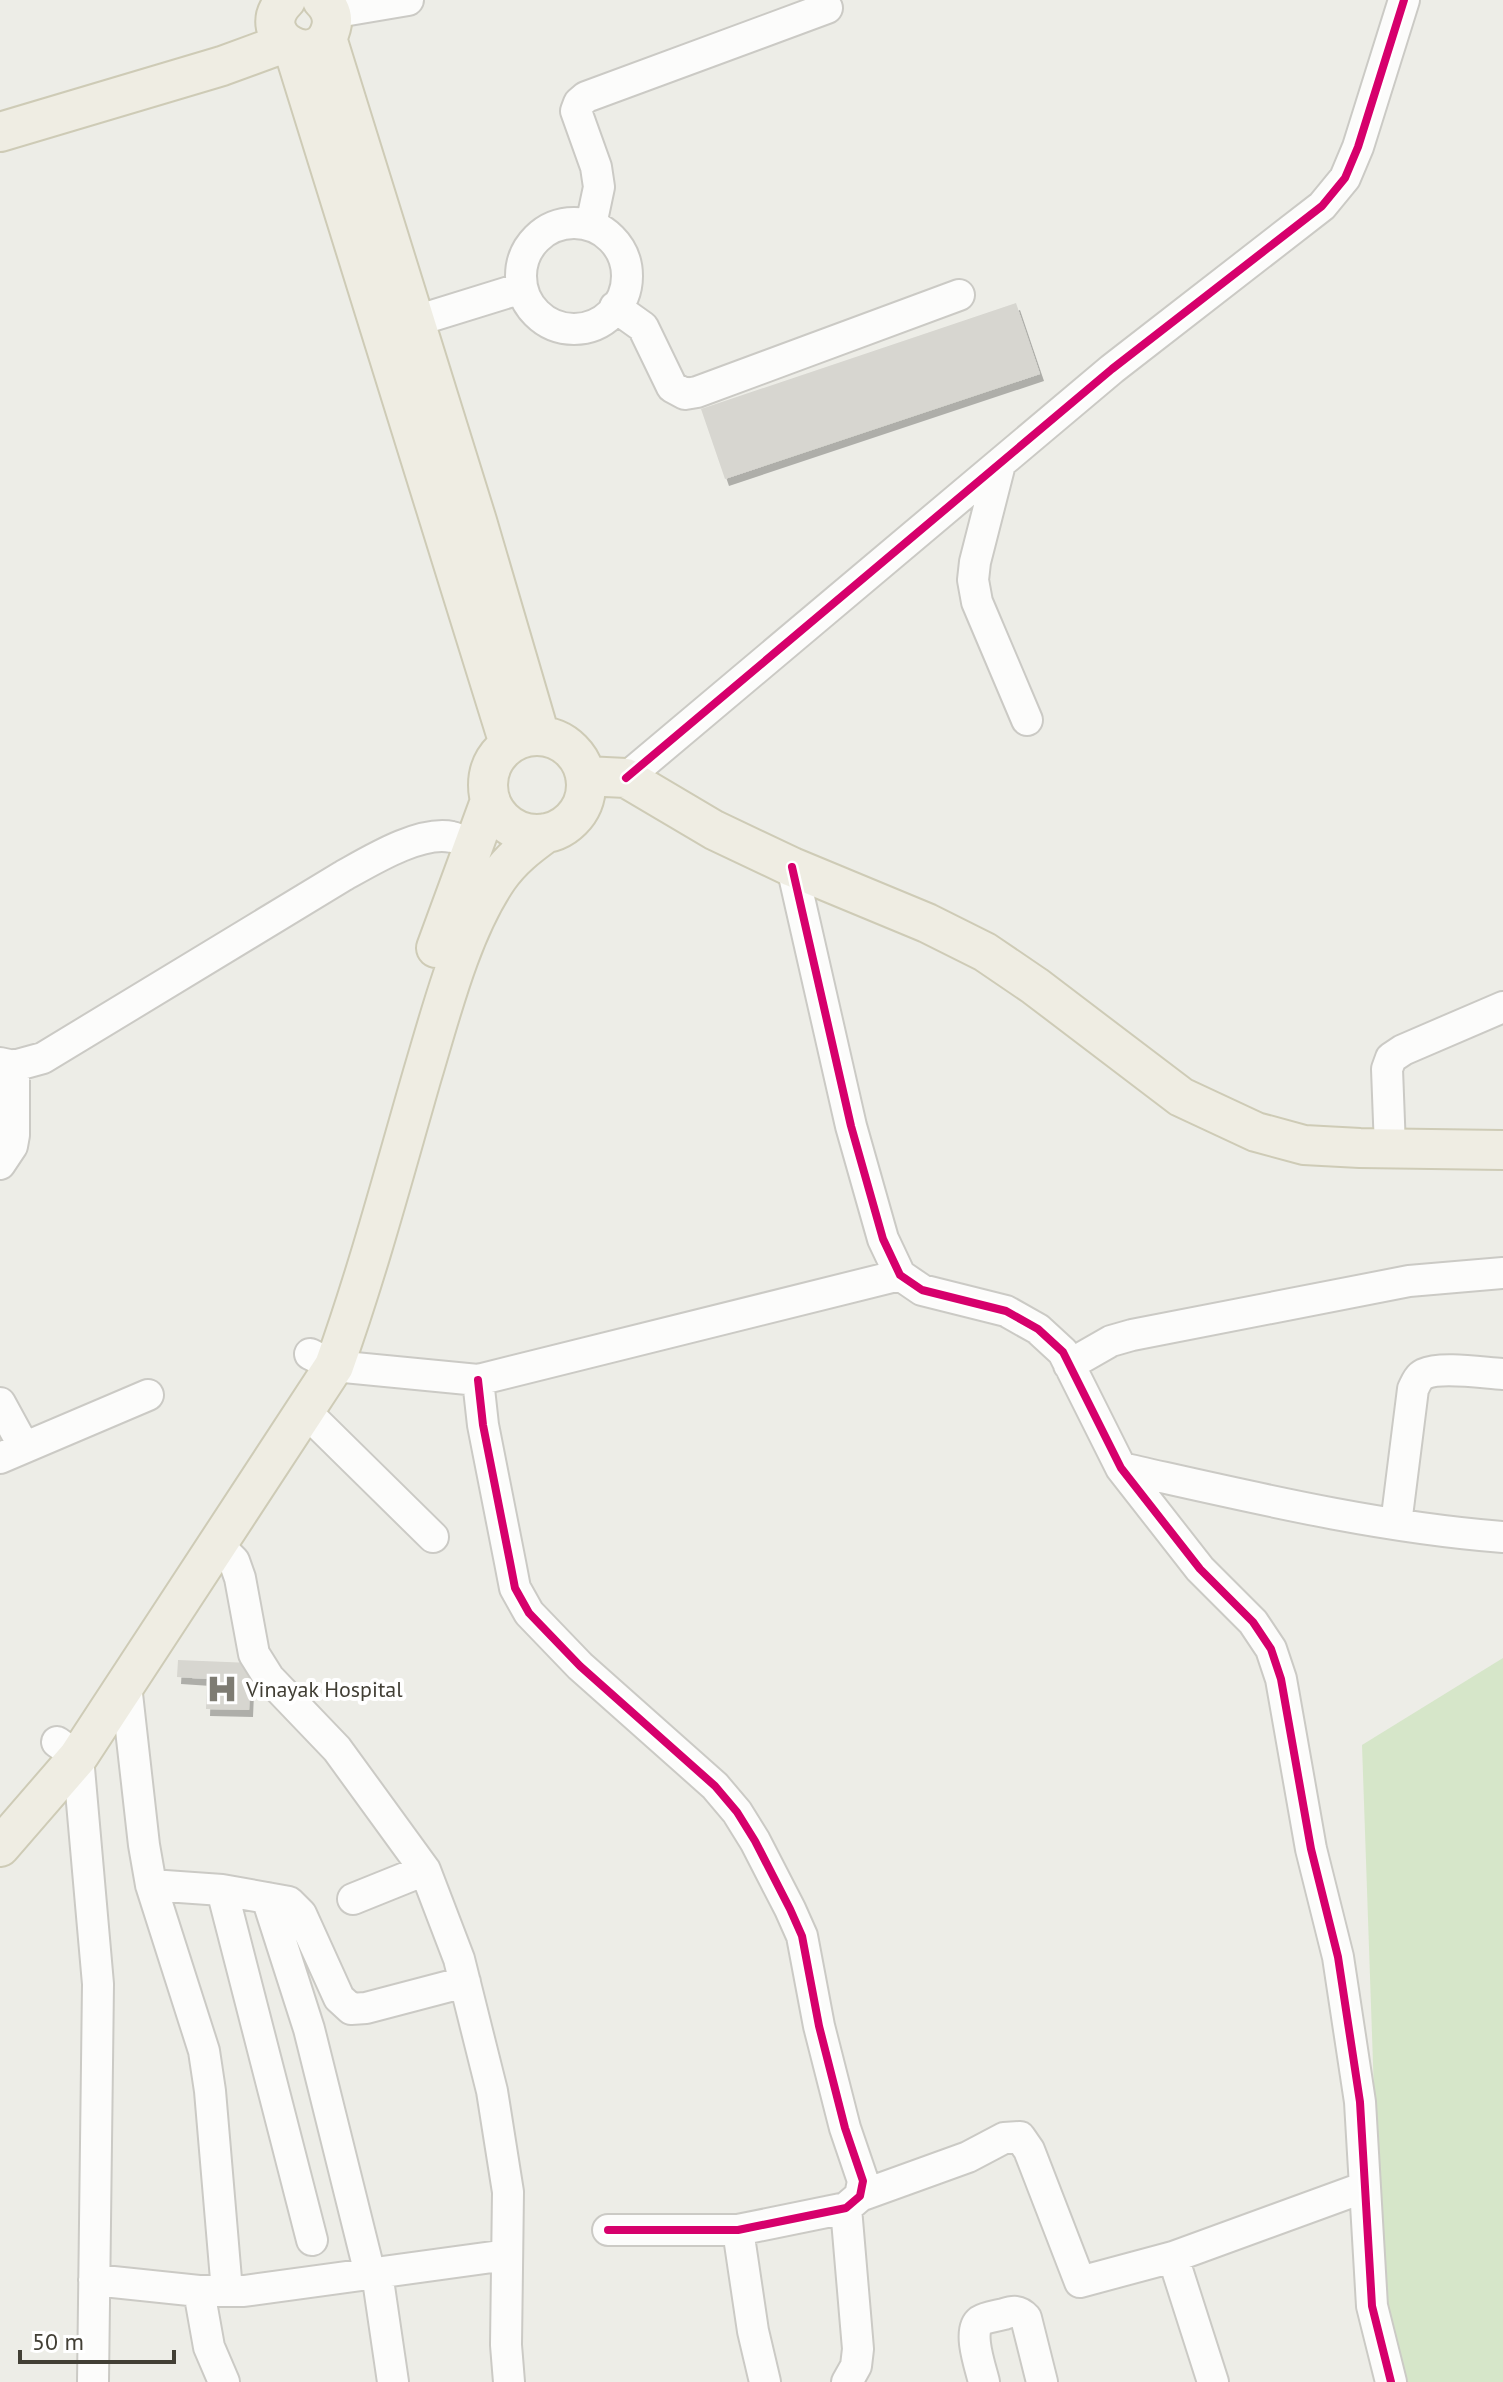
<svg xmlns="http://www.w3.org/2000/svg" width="1503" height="2382" viewBox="0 0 1503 2382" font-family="'PT Sans',sans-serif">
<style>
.green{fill:#d6e6c9}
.building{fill:#d7d6d0;filter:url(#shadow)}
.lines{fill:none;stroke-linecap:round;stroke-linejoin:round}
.minor-casing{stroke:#cbcac5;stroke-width:34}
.major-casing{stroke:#cecbb6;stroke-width:42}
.minor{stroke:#fcfcfb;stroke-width:30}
.major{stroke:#efede3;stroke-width:38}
.cycleway-casing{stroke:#fff;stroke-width:13}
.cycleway{stroke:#d6006c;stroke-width:8}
.labels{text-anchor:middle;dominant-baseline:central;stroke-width:8;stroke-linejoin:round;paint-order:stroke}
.poi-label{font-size:22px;fill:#423f35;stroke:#fff;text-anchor:start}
</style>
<defs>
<filter id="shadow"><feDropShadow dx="4" dy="7" stdDeviation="0" flood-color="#0004"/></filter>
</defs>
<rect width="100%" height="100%" fill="#edede7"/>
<!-- green -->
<path class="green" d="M1503 1658V2382H1384L1362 1745Z"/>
<!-- building -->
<path class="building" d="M1016 303 1040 374 725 479 701 409Z
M178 1660 251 1663 249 1710 206 1709 207 1679 177 1677Z"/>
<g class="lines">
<defs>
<path id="minor" d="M331 13 408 0
M521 276a53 53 0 1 1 106 0a53 53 0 1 1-106 0Z
M591 225 599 187 596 167 576 111 579 103 586 97 827 8
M615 307 643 327 672 387 685 394 697 392 959 295
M393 328 522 288
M1000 464 975 562 973 580 977 602 1027 720
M626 778 1112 369 1322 206 1345 178 1358 147 1404 0
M792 867 851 1126 883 1239 900 1275 922 1290 1006 1311 1038 1329 1063 1352 1121 1468 1200 1569 1253 1622 1271 1649 1281 1679 1311 1849 1338 1957 1360 2102 1372 2306 1391 2382
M0 1063 14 1066 43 1058 343 876C370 861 420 830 452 837 459 838 468 845 475 849
M1390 1148 1387 1069 1391 1058 1403 1050 1503 1007
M0 1164 12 1146 14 1135V1066
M310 1354 334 1366 478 1380 900 1275
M1069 1365 1111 1341 1132 1335 1409 1281 1503 1273
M478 1380 483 1425 510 1562 515 1588 529 1613 580 1666 715 1786 737 1812 755 1841 790 1909 802 1936 819 2026 845 2128 863 2181 860 2196 846 2208 738 2230H608
M0 1403 24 1447
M305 1411 433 1537
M0 1458 148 1395
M1121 1468C1247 1496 1374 1527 1503 1537
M1396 1524 1413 1389C1416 1383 1418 1377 1424 1374 1441 1366 1484 1373 1503 1374
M217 1549 227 1554 234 1561 240 1578 254 1654 269 1678 337 1749 425 1870 459 1959 492 2091 508 2192 506 2345 509 2382
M126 1685 144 1845 151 1885 204 2051 210 2091 227 2291
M57 1742 78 1757 98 1984 93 2382
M151 1885 222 1890 289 1902 301 1914 339 1998 351 2009 366 2008 465 1982
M222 1890 312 2240
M267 1898 309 2029 370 2274
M353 1899 425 1870
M860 2196 968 2157 1004 2138 1020 2137 1029 2150 1080 2282 1173 2257 1365 2187
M846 2208 858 2349 856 2366 847 2382
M738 2230 753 2331 765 2382
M1173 2257 1213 2382
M377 2273 393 2382
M94 2280 199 2291H244L507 2255
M199 2291 209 2347 224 2382
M984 2382C981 2369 967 2331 980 2321 986 2317 996 2316 1004 2314 1013 2311 1019 2310 1026 2318L1042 2382"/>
<path id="major" d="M286 0C249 37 319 74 331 28 334 17 330 8 322 0
M327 38 477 521 540 736
M293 48 509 744
M0 132 222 66 285 43
M488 785a49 49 0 1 1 98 0a49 49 0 1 1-98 0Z
M585 776 626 778 714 830 792 867 927 923 985 952 1035 986 1181 1097 1256 1132 1304 1145 1360 1148 1503 1150
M436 948 490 801
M0 1847 78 1757 334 1366C368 1271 394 1173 422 1076 441 1013 461 932 498 878 511 859 528 846 546 833"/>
</defs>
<!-- minor casing -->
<use href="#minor" class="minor-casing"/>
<!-- major casing -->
<use href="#major" class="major-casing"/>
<!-- minor -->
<use href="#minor" class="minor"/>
<!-- major -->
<use href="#major" class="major"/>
<defs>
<path id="cycleway" d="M626 778 1112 369 1322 206 1345 178 1358 147 1404 0
M792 867 851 1126 883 1239 900 1275 922 1290 1006 1311 1038 1329 1063 1352 1121 1468 1200 1569 1253 1622 1271 1649 1281 1679 1311 1849 1338 1957 1360 2102 1372 2306 1391 2382
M478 1380 483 1425 510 1562 515 1588 529 1613 580 1666 715 1786 737 1812 755 1841 790 1909 802 1936 819 2026 845 2128 863 2181 860 2196 846 2208 738 2230H608"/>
</defs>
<!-- cycleway casing -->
<use href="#cycleway" class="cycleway-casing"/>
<!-- cycleway -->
<use href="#cycleway" class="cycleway"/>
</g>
<!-- icons -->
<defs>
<symbol id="hospital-bare" viewBox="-9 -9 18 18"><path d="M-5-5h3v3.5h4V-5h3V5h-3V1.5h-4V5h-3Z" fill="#7e7c73" stroke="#fff" stroke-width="2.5" paint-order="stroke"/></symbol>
</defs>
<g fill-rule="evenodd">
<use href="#hospital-bare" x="200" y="1667" width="44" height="44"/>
</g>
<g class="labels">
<!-- poi labels -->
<g class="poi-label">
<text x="246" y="1689">Vinayak Hospital</text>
</g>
</g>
<!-- scale -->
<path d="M20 2350v12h154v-12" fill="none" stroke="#423f35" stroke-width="4"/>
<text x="32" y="2350" font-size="24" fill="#423f35" stroke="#ffffff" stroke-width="6" paint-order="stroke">50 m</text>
</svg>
